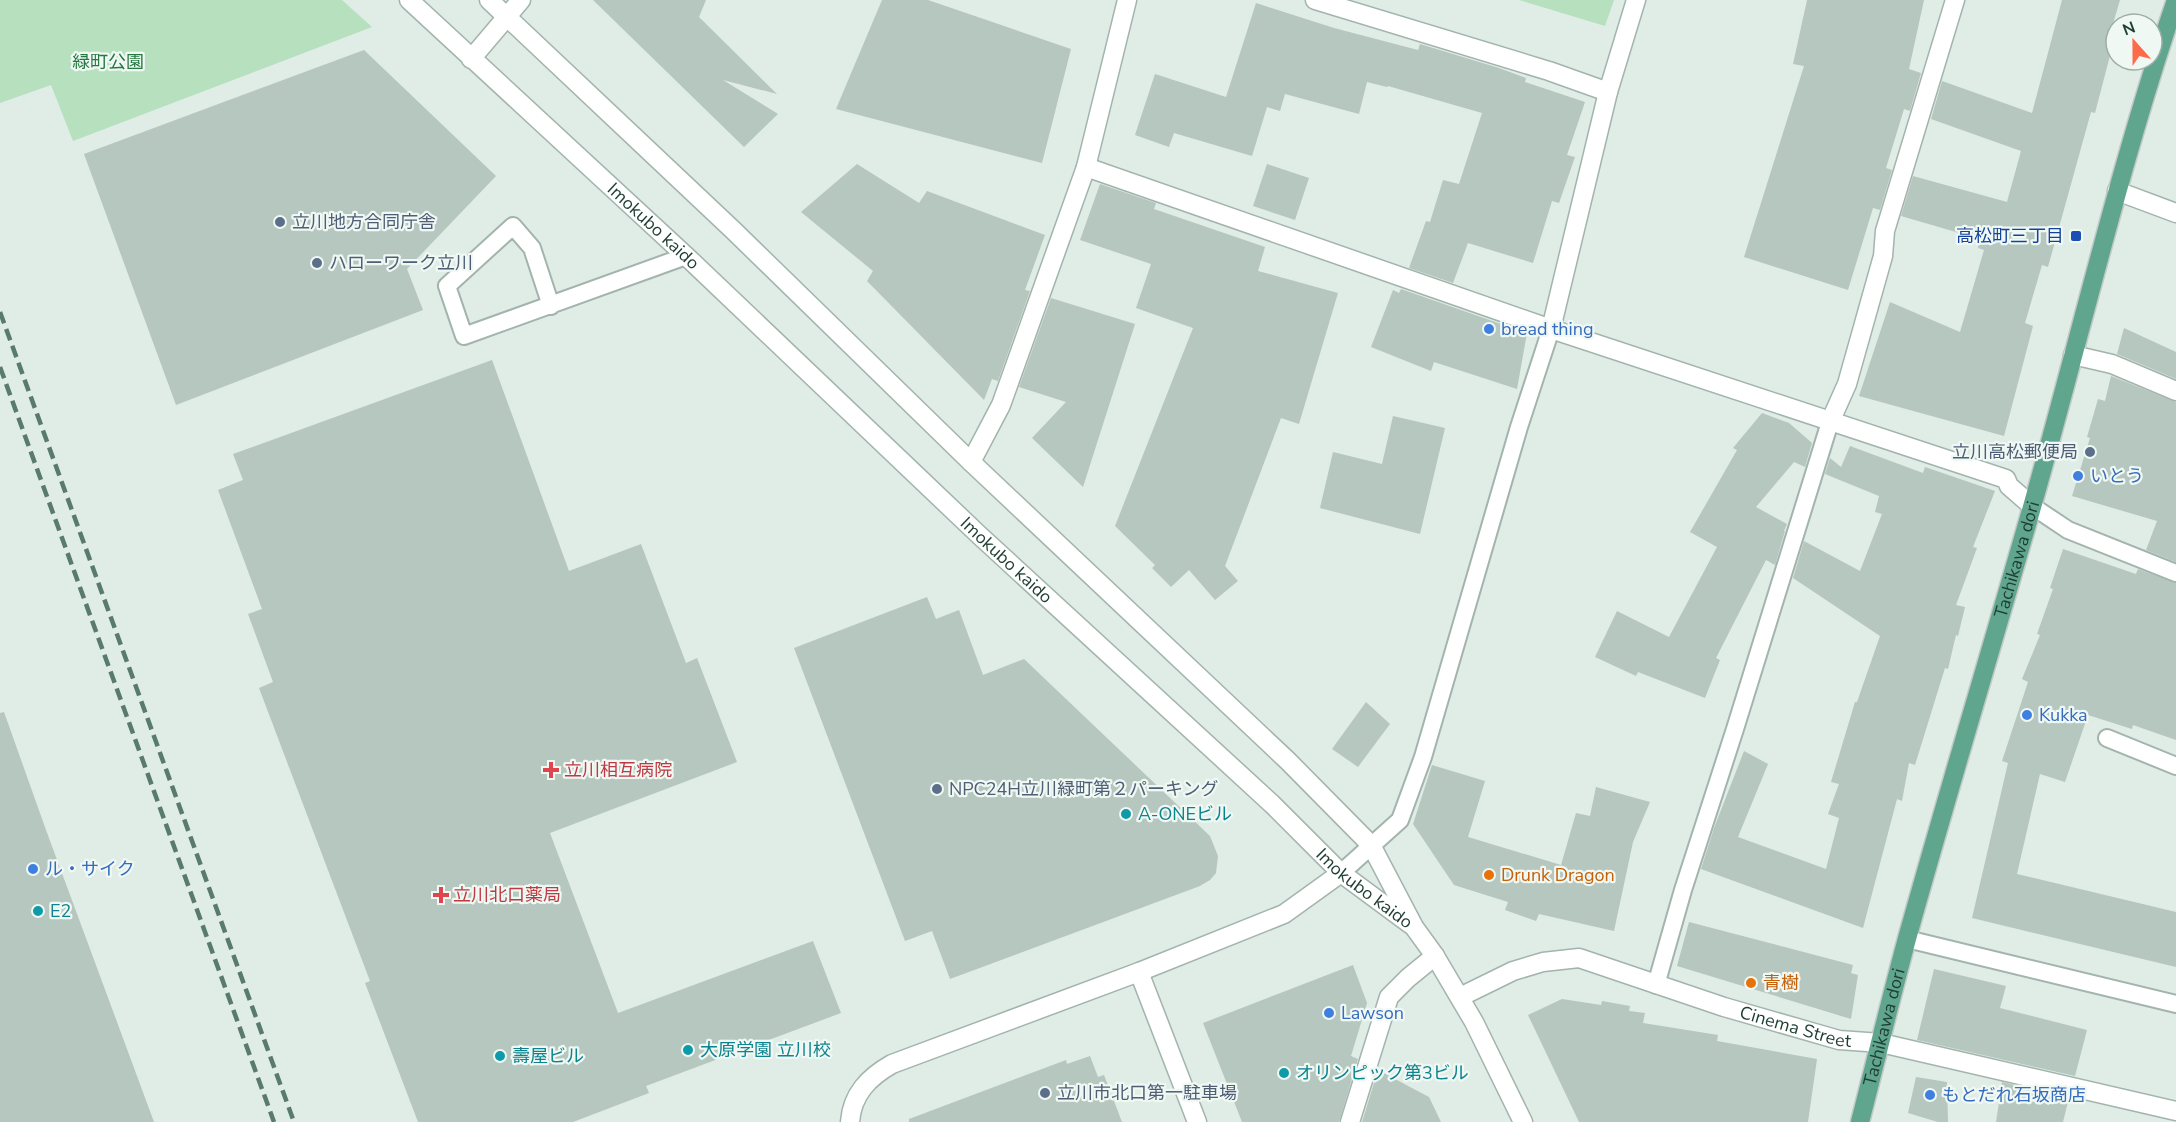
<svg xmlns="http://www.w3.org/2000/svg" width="2176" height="1122" viewBox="0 0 2176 1122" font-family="'Nunito Sans','Noto Sans JP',sans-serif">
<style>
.green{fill:#b6e0be}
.building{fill:#b5c7be}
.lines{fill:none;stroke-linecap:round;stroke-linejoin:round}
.service-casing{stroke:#a2b4ad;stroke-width:20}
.minor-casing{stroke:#a2b4ad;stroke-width:21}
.tertiary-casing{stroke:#a2b4ad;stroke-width:21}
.primary-casing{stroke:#c0c9c6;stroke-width:21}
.service{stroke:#fff;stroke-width:16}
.minor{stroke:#fff;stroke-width:18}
.tertiary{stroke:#fff;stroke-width:18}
.primary{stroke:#60a68f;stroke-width:18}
.rail{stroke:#597a6f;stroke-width:4.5;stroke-dasharray:12 6;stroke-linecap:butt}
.service-dot{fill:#5c6f8a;stroke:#f0f8f4;stroke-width:2}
.transit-dot{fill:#1a4fb4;stroke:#f0f8f4;stroke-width:2}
.shop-dot{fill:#3f7fe0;stroke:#f0f8f4;stroke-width:2}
.health-dot{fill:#e0444e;stroke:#f0f8f4;stroke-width:2}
.culture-dot{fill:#0f9aa8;stroke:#f0f8f4;stroke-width:2}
.food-dot{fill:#e8710a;stroke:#f0f8f4;stroke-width:2}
.labels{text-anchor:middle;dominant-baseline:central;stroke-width:4.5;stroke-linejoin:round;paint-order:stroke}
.park-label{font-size:18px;fill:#257840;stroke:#f0f8f4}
.service-label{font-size:18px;fill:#4e5e75;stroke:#f0f8f4;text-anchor:start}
.street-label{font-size:18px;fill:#1f3e33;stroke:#f0f8f4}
.transit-label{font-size:18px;fill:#164399;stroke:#f0f8f4;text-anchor:end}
.shop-label{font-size:18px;fill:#366cbe;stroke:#f0f8f4;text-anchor:start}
.health-label{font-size:18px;fill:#be3a42;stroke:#f0f8f4;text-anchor:start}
.culture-label{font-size:18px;fill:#0d838f;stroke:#f0f8f4;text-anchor:start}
.food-label{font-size:18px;fill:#c56008;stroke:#f0f8f4;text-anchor:start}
</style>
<rect width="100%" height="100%" fill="#e0ece6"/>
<!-- green -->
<path class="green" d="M0 0H342L372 27 73 141 51 85 0 103Z
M1519 0H1614L1605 26Z"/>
<!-- building -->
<path class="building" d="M593 0H706L699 17 777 94 723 80 778 114 744 147Z
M882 0H928L1071 49 1042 163 836 109Z
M1807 0H1924L1909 69 1921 73 1910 111 1904 109 1886 168 1892 170 1880 210 1873 208 1848 290 1744 257 1804 66 1793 64Z
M2062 0H2120L2106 47 2112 48 2095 113 2091 112 2048 267 2042 265 2025 323 2033 326 2004 436 1859 396 1890 302 1960 332 1984 250 1978 248 1980 239 1901 216 1913 176 2007 202 2021 151 1931 119 1942 81 2032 113Z
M1256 3 1334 28 1418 50 1420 44 1499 68 1526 78 1525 82 1585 102 1567 155 1575 157 1559 203 1552 201 1533 263 1468 243 1453 283 1409 268 1426 221 1430 222 1443 180 1459 184 1482 113 1388 86 1387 87 1367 82 1359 114 1285 94 1280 111 1267 107 1252 156 1174 133 1169 147 1135 135 1155 74 1226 97Z
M364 50 496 176 407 269 423 310 176 405 84 154Z
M857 164 919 203 927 191 1045 235 1025 290 1030 291 998 381 992 379 984 400 867 281 873 271 801 212Z
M1267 164 1309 178 1295 220 1253 206Z
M1100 184 1156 203 1154 209 1265 247 1258 271 1338 293 1299 424 1281 418 1225 566 1238 581 1215 600 1189 570 1171 587 1152 568 1155 565 1115 526 1193 328 1136 308 1151 264 1080 240Z
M1401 289 1527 333 1517 389 1434 362 1431 371 1371 347 1393 290 1399 293Z
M1051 298 1135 324 1083 487 1032 438 1066 402 1019 387Z
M2124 328 2176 352V379L2117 354Z
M492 360 569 571 641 544 686 663 697 658 737 762 550 833 618 1013 813 941 841 1013 646 1086 649 1093 573 1122H418L365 983 370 981 259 688 273 682 248 614 262 609 218 490 243 480 233 454Z
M2111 376 2176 402V562L2146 550 2157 521 2072 496 2090 438 2087 437 2098 399 2105 401Z
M1762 413 1789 423 1812 443 1805 467 1794 462 1756 507 1787 524 1784 531H1785L1775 565 1766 560 1716 658 1720 660 1705 698 1638 672 1636 676 1595 657 1617 611 1669 637 1717 547 1690 532 1737 450 1733 448Z
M1393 416 1445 428 1420 534 1320 508 1333 452 1382 464Z
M1850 446 1923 473 1925 467 1995 491 1973 547 1977 548 1956 605 1965 607 1958 636 1956 635 1948 669 1945 668 1915 765 1909 763 1902 801 1897 799 1863 928 1701 869 1714 828 1744 751 1768 764 1738 837 1826 869 1839 818 1828 814 1839 784 1831 782 1855 702H1857L1880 636 1793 578 1804 541 1860 571 1882 514 1875 512 1879 496 1825 474 1830 458 1841 467Z
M2063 549 2136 574 2138 569 2176 583V740L2133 725 2132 729 2088 715 2065 782 2040 774 2017 874 2176 912V967L1972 918 2008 763 2002 761 2028 682 2022 679 2040 635 2037 634 2053 589 2050 588Z
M927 597 936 619 959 610 983 675 1024 659 1210 836 1218 856 1216 873 1210 880 1200 886 950 979 932 931 905 941 794 648Z
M1366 702 1390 724 1358 767 1332 749Z
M4 712 46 830 154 1122H0V713Z
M1432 765 1485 781 1468 837 1561 865 1576 813 1590 816 1596 787 1650 802 1633 842 1614 931 1539 914 1536 921 1505 910 1508 902 1454 885 1413 824Z
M1689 922 1853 965 1851 973 1858 975 1851 1019 1677 966Z
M1353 965 1367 1003 1351 1056 1358 1059 1339 1122H1242L1203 1023Z
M1934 969 2006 986 2000 1008 2087 1030 2075 1076 1917 1040Z
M1562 999 1601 1005 1602 1001 1630 1006 1629 1011 1645 1013 1643 1023 1718 1035 1717 1041 1817 1059 1808 1122H1579L1528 1015Z
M1090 1056 1098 1077 1104 1075 1122 1122H909V1119L1066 1060 1067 1064Z
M1378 1070 1429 1097 1441 1122H1362Z
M1916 1077 1947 1082 1948 1122H1938L1908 1113Z
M2002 1082 2069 1098 2063 1122H1996Z"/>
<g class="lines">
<defs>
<path id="service" d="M551 306 532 248 513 226 447 286 464 336 686 256
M2032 506 2068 530 2176 573
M2107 738 2176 766
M1341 873 1400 820 1423 757 1519 427 1551 329
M1907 939 2176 1004
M1656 985 1683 890 1735 729 1830 422"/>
<g id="minor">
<path d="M1315 0 1549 71 1608 92"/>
<path d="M1086 167 1551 329 2006 479 2009 486 2032 506"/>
<path d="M2117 191 2176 213"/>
<path d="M1551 329 1608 92 1636 0"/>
<path d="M2073 355 2112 364 2176 391"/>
<path d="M1830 422 1847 384 1883 256 1885 231 1955 0"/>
<path d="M971 462 1001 405 1086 167 1127 0"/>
<path id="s1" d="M1460 997 1513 971 1543 962 1579 958 1724 1007 1839 1040 1881 1043 2176 1111"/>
<path d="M1350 1122 1389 997 1408 978 1435 956"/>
</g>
<g id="tertiary">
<path id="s2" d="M409 0 686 256 978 534 1272 804 1341 873 1410 924"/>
<path d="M489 0 733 230 971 462 1288 761 1371 845 1414 927 1435 956 1474 1022 1523 1122"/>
<path d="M471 59 521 0"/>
<path d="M1139 972 1197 1122"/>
<path d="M850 1122C852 1094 869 1077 892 1064L1139 972 1284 914 1341 873"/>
</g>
<g id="primary">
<path id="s3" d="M1860 1122C1876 1060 1891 997 1908 935 1948 792 1991 650 2032 507 2080 338 2119 167 2176 0"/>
</g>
</defs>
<!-- service casing -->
<use href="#service" class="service-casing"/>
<!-- minor casing -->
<use href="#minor" class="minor-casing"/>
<!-- tertiary casing -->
<use href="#tertiary" class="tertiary-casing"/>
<!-- primary casing -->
<use href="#primary" class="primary-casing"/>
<!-- service -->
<use href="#service" class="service"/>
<!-- minor -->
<use href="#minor" class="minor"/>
<!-- tertiary -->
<use href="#tertiary" class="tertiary"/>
<!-- primary -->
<use href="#primary" class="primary"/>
<!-- rail -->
<path class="rail" d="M0 312 294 1122
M0 367 274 1122"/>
</g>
<!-- markers -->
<g class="service-dot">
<circle cx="280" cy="222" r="6"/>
<circle cx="317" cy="263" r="6"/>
<circle cx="2090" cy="452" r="6"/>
<circle cx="937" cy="789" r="6"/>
<circle cx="1045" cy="1093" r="6"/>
</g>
<rect class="transit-dot" x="2070" y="230" width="12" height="12" rx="3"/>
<g class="shop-dot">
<circle cx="1489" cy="329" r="6"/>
<circle cx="2078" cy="476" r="6"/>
<circle cx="2027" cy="715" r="6"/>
<circle cx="33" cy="869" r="6"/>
<circle cx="1329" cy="1013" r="6"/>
<circle cx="1930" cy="1095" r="6"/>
</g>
<g class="health-dot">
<path d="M548 761h6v6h6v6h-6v6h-6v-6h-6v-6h6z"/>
<path d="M438 886h6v6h6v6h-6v6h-6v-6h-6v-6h6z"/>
</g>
<g class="culture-dot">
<circle cx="1126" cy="814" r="6"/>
<circle cx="38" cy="911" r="6"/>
<circle cx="688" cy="1050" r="6"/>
<circle cx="500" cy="1056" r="6"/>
<circle cx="1284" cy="1073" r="6"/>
</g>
<g class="food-dot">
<circle cx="1489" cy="875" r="6"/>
<circle cx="1751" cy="983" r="6"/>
</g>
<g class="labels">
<!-- park labels -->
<g class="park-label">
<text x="108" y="62">緑町公園</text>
</g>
<!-- service labels -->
<g class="service-label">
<text x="292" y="222">立川地方合同庁舎</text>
<text x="329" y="263">ハローワーク立川</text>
<text x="2078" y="452" text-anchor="end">立川高松郵便局</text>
<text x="949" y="789">NPC24H立川緑町第２パーキング</text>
<text x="1057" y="1093">立川市北口第一駐車場</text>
</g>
<!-- street labels -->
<g class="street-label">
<text stroke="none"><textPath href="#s2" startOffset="333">Imokubo kaido</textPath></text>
<text stroke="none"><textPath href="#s2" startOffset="819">Imokubo kaido</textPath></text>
<text stroke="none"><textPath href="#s3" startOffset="584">Tachikawa dori</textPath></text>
<text stroke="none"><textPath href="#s2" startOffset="1305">Imokubo kaido</textPath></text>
<text stroke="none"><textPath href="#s1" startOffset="354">Cinema Street</textPath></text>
<text stroke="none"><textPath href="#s3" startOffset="98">Tachikawa dori</textPath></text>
</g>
<!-- transit labels -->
<g class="transit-label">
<text x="2064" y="236">高松町三丁目</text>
</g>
<!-- shop labels -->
<g class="shop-label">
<text x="1501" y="329">bread thing</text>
<text x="2090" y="476">いとう</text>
<text x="2039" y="715">Kukka</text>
<text x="45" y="869">ル・サイク</text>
<text x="1341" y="1013">Lawson</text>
<text x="1942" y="1095">もとだれ石坂商店</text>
</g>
<!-- health labels -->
<g class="health-label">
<text x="564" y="770">立川相互病院</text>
<text x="453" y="895">立川北口薬局</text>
</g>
<!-- culture labels -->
<g class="culture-label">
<text x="1138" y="814">A-ONEビル</text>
<text x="50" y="911">E2</text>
<text x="700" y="1050">大原学園 立川校</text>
<text x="512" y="1056">壽屋ビル</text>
<text x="1296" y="1073">オリンピック第3ビル</text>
</g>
<!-- food labels -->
<g class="food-label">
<text x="1501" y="875">Drunk Dragon</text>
<text x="1763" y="983">青樹</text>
</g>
</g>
<!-- north arrow -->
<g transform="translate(2134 42) rotate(339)"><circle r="28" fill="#f0f8f4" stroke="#9caea7" stroke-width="1.5"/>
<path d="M0-4.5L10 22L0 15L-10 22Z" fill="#fe6b4b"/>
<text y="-9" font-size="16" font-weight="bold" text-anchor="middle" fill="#1f3e33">N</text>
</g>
</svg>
